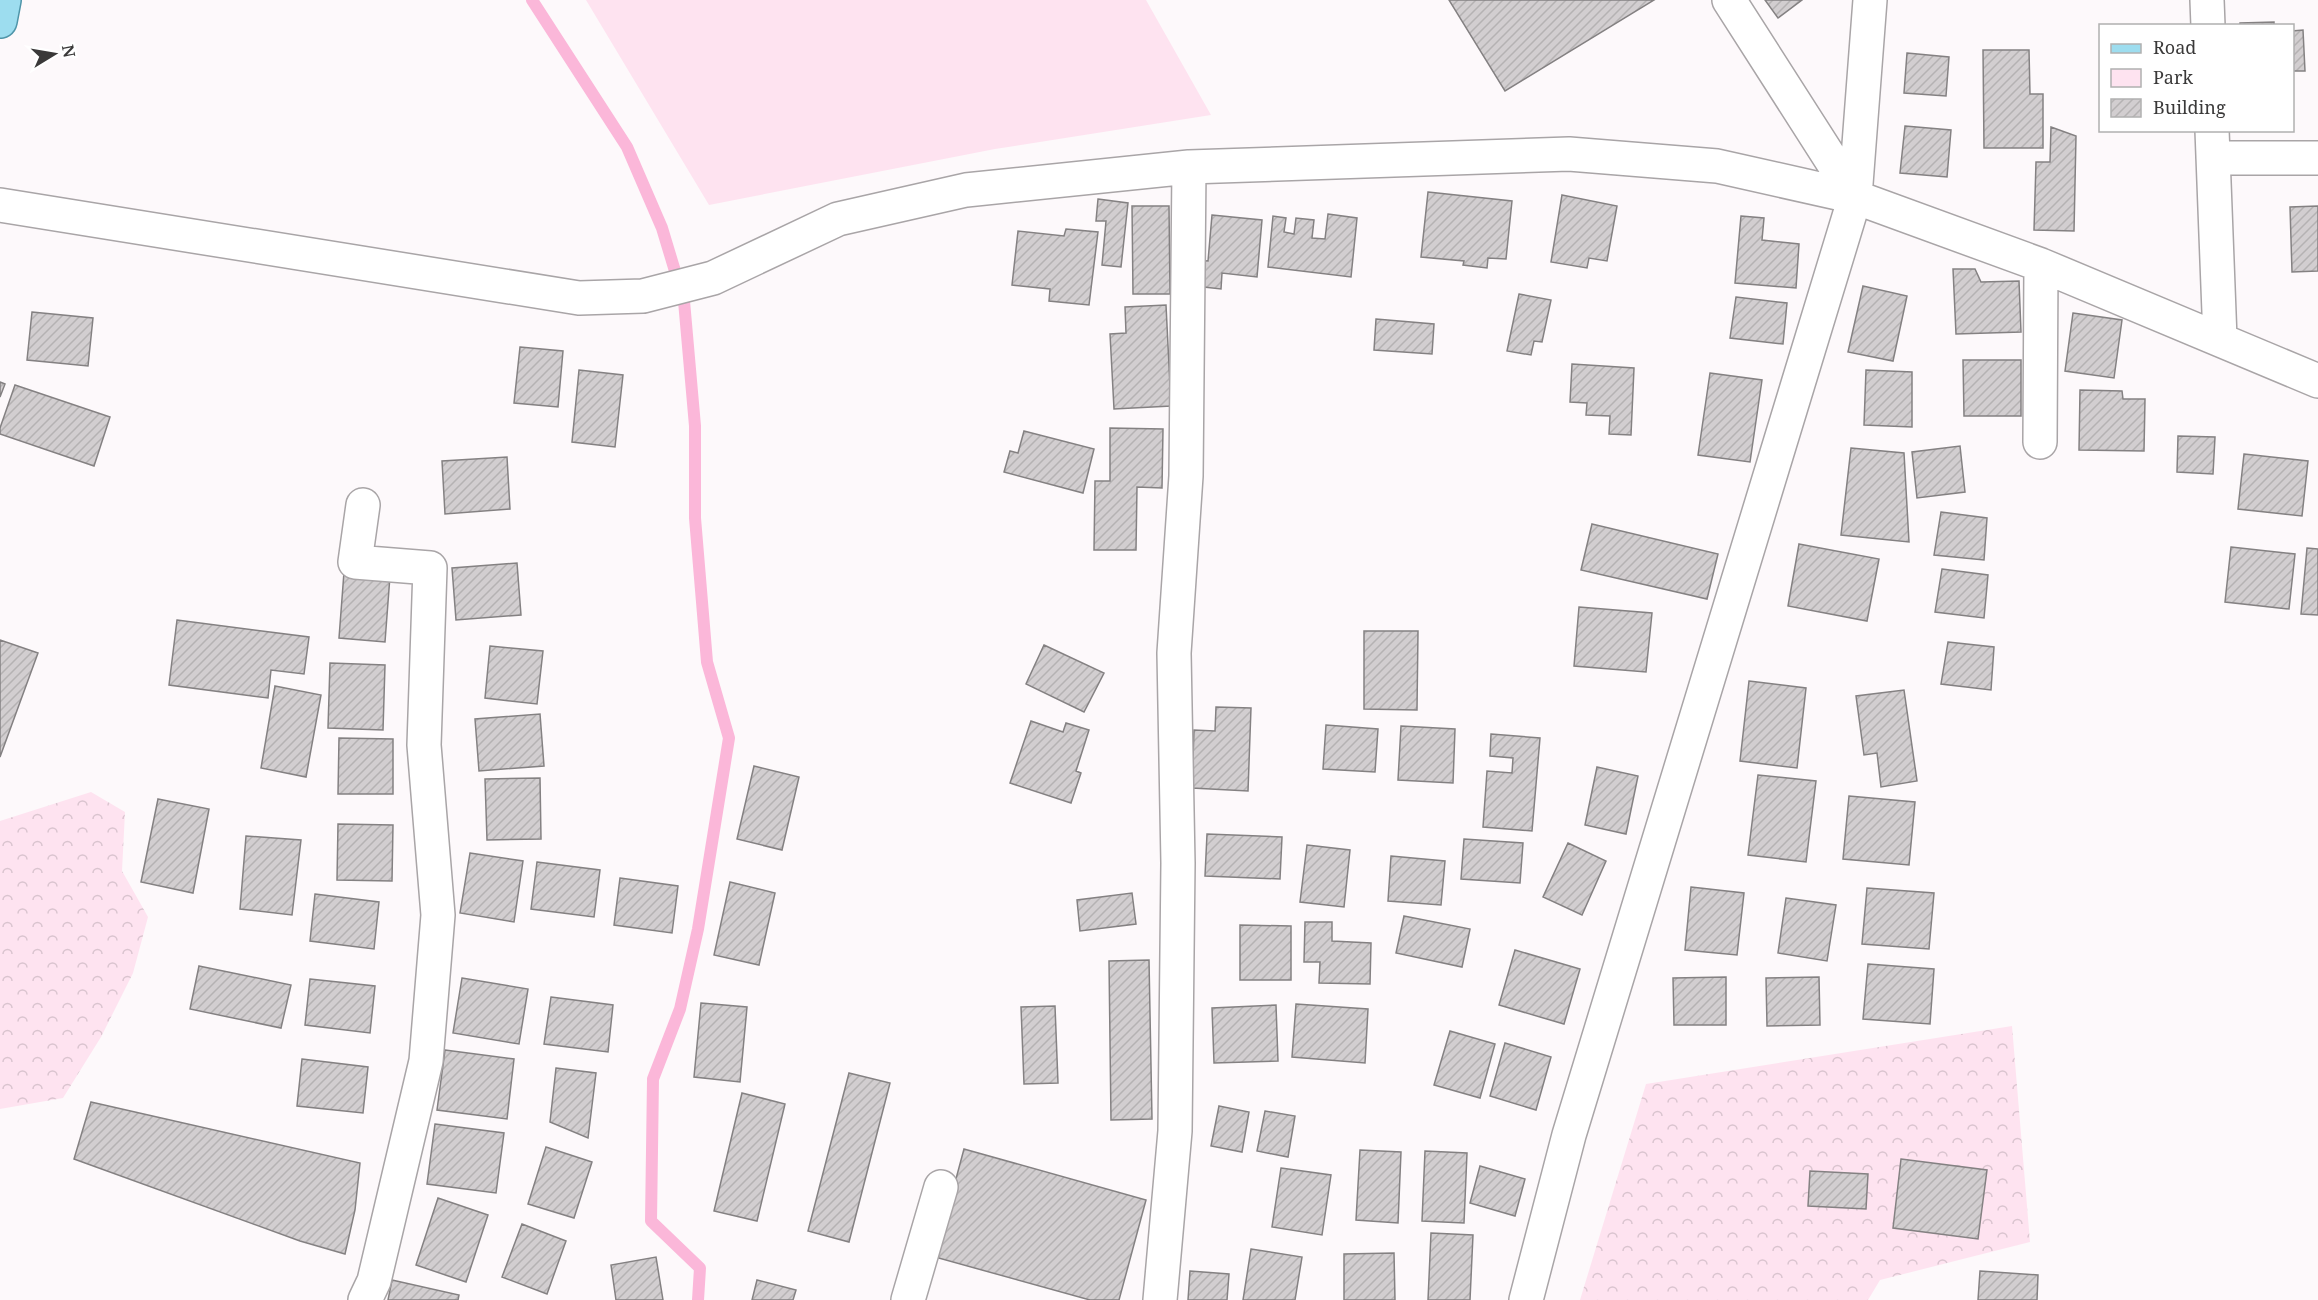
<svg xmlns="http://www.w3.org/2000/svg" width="2318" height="1300" viewBox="0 0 2318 1300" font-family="'Noto Serif',serif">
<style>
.forest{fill:url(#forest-crowns)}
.park{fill:#fee3f0}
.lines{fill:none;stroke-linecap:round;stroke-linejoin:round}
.stream{stroke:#fbb7d9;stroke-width:12}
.building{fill:url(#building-hatch);stroke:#848182;stroke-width:1.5}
.minor-casing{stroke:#a9a5a7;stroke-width:36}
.tertiary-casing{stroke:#a9a5a7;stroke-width:36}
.primary-casing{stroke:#4f95a9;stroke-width:36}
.minor{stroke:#fff;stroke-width:33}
.tertiary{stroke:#fff;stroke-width:33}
.primary{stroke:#9dddef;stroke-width:33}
</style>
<defs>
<pattern id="forest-crowns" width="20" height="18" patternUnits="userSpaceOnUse" patternTransform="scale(1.5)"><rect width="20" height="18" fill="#fee3f0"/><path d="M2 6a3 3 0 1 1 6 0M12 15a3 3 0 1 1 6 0" fill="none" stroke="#dac4cf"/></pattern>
<pattern id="building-hatch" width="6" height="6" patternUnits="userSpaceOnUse" patternTransform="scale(1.5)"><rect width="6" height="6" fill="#d2ced0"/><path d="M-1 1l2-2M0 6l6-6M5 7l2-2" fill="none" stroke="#b5b2b3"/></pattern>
</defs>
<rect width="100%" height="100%" fill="#fdf9fb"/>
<!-- forest -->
<path class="forest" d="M91 792 125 812 122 871 148 917 133 973 101 1037 63 1098 0 1109V821Z
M2012 1026 2030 1242 1880 1280 1868 1300H1580L1646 1084Z"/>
<!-- park -->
<path class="park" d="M586 0H1146L1211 115 995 149 709 205Z"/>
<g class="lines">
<!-- stream -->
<path class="stream" d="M532 0 627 147 662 228 684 301 695 426V518L707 662 729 738 698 929 680 1009 653 1079 651 1221 700 1268 698 1300"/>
</g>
<!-- building -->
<path class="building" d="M1449 0H1654L1505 91Z
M1765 0H1802L1778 18Z
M2274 22V26H2240V23Z
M2303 30 2305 71H2292V31Z
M1983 50H2029L2030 94H2043V148H1984Z
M1907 53 1949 57 1946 96 1904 93Z
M1905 126 1951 130 1947 177 1900 173Z
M2051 127 2076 136 2074 231 2034 230 2036 162H2050Z
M1428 192 1512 201 1506 259 1488 258 1487 268 1463 265 1464 261 1421 257Z
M1562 195 1617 206 1607 261 1589 258 1587 268 1551 262Z
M1098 199 1128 203 1121 267 1102 265 1106 221H1096Z
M1132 206H1169L1170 294H1133Z
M2318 206V271L2292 272 2290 207Z
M1328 214 1357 218 1351 277 1268 267 1273 216 1286 218 1284 232 1294 234 1296 218 1314 220 1312 238 1325 239Z
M1212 215 1262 220 1257 277 1222 273 1221 289 1195 286 1197 260 1208 261Z
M1741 216 1764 218 1762 240 1799 244 1796 288 1735 283Z
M1066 229 1098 232 1089 305 1049 301 1050 289 1012 285 1018 231 1064 236Z
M1953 269H1975L1981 282 2019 281 2021 332 1956 334Z
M1863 286 1907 296 1893 361 1848 352Z
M1519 294 1551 300 1542 342 1534 341 1531 355 1507 351Z
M1736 297 1787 303 1783 344 1730 338Z
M1166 305 1171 406 1114 409 1110 334 1126 333 1125 307Z
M32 312 93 318 88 366 27 360Z
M2073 313 2122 320 2114 378 2065 371Z
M1376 319 1434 324 1432 354 1374 350Z
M520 347 563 351 558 407 514 403Z
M1963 360H2021V416H1964Z
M1572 364 1634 368 1631 435 1609 434 1610 416 1586 415 1587 403 1570 402Z
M579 370 623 375 615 447 572 442Z
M1866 370 1912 372V427L1864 425Z
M1710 373 1762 380 1750 462 1698 455Z
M0 382 5 384 0 397Z
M15 385 110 417 94 466 0 434V428Z
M2080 390 2122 391 2123 399H2145L2144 451 2079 450Z
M1110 428 1163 429 1162 488 1137 487 1136 550H1094L1095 481H1110Z
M1024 431 1094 449 1083 493 1004 472 1010 451 1018 453Z
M2178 436 2215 437 2213 474 2177 472Z
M1960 446 1965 492 1917 498 1912 452Z
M1851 448 1904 453 1909 542 1841 535Z
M2244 454 2308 461 2302 516 2238 509Z
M507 457 510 509 445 514 442 461Z
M1941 512 1987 518 1984 560 1934 555Z
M1592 524 1718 554 1707 599 1581 570Z
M1799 544 1879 559 1867 621 1788 606Z
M2231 547 2295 554 2289 609 2225 602Z
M2307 548 2318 549V615L2301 614Z
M517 563 521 615 456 620 452 568Z
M1942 569 1988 575 1984 618 1935 612Z
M344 572 390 576 385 642 339 638Z
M1579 607 1652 613 1646 672 1574 666Z
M177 620 309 637 304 674 271 670 268 698 169 685Z
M1364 631H1418L1417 710 1364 709Z
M0 640 38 653 0 757Z
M1948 642 1994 647 1991 690 1941 684Z
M1044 645 1104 673 1084 712 1026 684Z
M490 646 543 651 537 704 485 698Z
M330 663 385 665 383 730 328 728Z
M1749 681 1806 688 1797 768 1740 761Z
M275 686 321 695 306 777 261 768Z
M1904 690 1917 781 1881 787 1877 753 1864 755 1856 696Z
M1216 707 1251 708 1248 791 1192 788 1194 730 1215 731Z
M540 714 544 766 479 771 475 719Z
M1031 721 1063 732 1066 723 1089 730 1076 771 1081 773 1071 803 1010 783Z
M1326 725 1378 729 1375 772 1323 769Z
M1401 726 1455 729 1453 783 1398 780Z
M1491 734 1540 738 1532 831 1483 827 1487 771 1512 773 1513 758 1490 756Z
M339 738 393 739V794H338Z
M754 766 799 777 782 850 737 839Z
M1597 767 1638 776 1626 834 1585 825Z
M1758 775 1816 781 1806 862 1748 855Z
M540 778 541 839 487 840 485 779Z
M1849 796 1915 802 1909 865 1843 859Z
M158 799 209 809 193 893 141 882Z
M338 824 393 825 392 881 337 880Z
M1207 834 1282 837 1280 879 1205 876Z
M246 836 301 840 292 915 240 909Z
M1464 839 1523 843 1520 883 1461 879Z
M1568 843 1606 861 1582 915 1543 897Z
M1307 845 1350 850 1344 907 1300 902Z
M470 853 523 861 514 922 460 913Z
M1391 856 1445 861 1441 905 1388 901Z
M537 862 600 870 594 917 531 909Z
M620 878 678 886 672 933 614 925Z
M730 882 775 893 759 965 714 955Z
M1691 887 1744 893 1737 955 1685 950Z
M1867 888 1934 893 1929 949 1862 944Z
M1132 893 1136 924 1080 931 1077 900Z
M315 894 379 902 374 949 310 941Z
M1786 898 1836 905 1827 961 1778 953Z
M1404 916 1470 929 1462 967 1396 953Z
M1305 922H1332V941L1371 943 1370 984 1319 983 1320 962H1304Z
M1240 925 1291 926V980H1240Z
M1515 950 1580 969 1564 1024 1499 1005Z
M1149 960 1152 1119 1111 1120 1109 961Z
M1868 964 1934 969 1930 1024 1863 1019Z
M199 966 291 985 281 1028 190 1009Z
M1726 977V1025H1674L1673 978Z
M1819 977 1820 1025 1767 1026 1766 978Z
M462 978 528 989 519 1044 453 1033Z
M310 979 375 986 370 1033 305 1025Z
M551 997 613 1005 608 1052 544 1044Z
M701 1003 747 1007 740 1082 694 1077Z
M1296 1004 1368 1009 1365 1063 1292 1057Z
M1276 1005 1278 1061 1214 1063 1212 1008Z
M1055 1006 1058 1083 1024 1084 1021 1007Z
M1450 1031 1495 1044 1480 1098 1434 1085Z
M1505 1043 1551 1057 1536 1110 1490 1096Z
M445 1050 514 1059 507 1119 437 1110Z
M302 1059 368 1067 363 1113 297 1106Z
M556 1068 596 1073 588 1138 550 1122Z
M849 1073 890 1083 849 1242 808 1231Z
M742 1093 785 1104 757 1221 714 1211Z
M91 1102 360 1163 355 1210 345 1254 300 1241 74 1159Z
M1219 1106 1249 1112 1242 1152 1211 1146Z
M1265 1111 1295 1116 1288 1157 1257 1151Z
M435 1124 504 1133 496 1193 427 1184Z
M546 1147 592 1162 574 1218 528 1204Z
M964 1149 1146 1200 1119 1300H1090L935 1257Z
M1360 1150 1401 1152 1398 1223 1356 1220Z
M1425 1151 1467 1153 1464 1223 1422 1221Z
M1901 1159 1987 1170 1978 1239 1893 1228Z
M1480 1166 1525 1179 1515 1216 1470 1203Z
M1281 1168 1331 1175 1322 1235 1272 1227Z
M1810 1171 1868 1174 1866 1209 1808 1206Z
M438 1198 488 1215 466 1282 416 1265Z
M522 1224 566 1241 547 1294 502 1277Z
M1431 1233 1473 1235 1470 1300H1428Z
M1251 1249 1302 1257 1295 1300H1243Z
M1394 1253 1395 1300H1344V1254Z
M656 1257 663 1300H616L611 1265Z
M1190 1271 1229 1274 1227 1300H1188Z
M1980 1271 2038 1275 2037 1300H1978Z
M392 1280 459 1295 458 1300H388Z
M757 1280 796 1290 793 1300H752Z"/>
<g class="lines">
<defs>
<path id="minor" d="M1729 0 1855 197
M2207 0 2208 26
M2212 130 2220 339
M2213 158H2318
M1855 197 1870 0
M0 205 579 298 643 296 713 278 838 219 966 190 1189 167 1569 154 1717 166 1855 197 2041 265 2318 381
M2040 442 2041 265
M363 505 355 562 430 568 424 745 438 915 426 1061 374 1281 365 1300
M908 1300 941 1187
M1160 1300 1175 1131 1178 863 1174 653 1186 476 1189 167"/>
<path id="tertiary" d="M1526 1300 1569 1135 1855 197"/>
<path id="primary" d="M0 21 4 0"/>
</defs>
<!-- minor casing -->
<use href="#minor" class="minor-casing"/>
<!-- tertiary casing -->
<use href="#tertiary" class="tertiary-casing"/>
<!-- primary casing -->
<use href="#primary" class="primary-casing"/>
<!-- minor -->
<use href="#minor" class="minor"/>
<!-- tertiary -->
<use href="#tertiary" class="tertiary"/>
<!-- primary -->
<use href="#primary" class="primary"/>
</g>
<!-- legend -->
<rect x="2099" y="24" width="195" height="108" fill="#ffffff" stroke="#b0b0b0" stroke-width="1.5"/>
<rect x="2111" y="44" width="30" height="9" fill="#9dddef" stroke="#b0b0b0" stroke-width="1.5"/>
<text x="2153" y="54" font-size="18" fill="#3a3939">Road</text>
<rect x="2111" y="69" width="30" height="18" fill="#fee3f0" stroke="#b0b0b0" stroke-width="1.5"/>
<text x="2153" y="84" font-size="18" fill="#3a3939">Park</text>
<rect x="2111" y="99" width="30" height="18" fill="url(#building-hatch)" stroke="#b0b0b0" stroke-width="1.5"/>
<text x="2153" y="114" font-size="18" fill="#3a3939">Building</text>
<!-- north arrow -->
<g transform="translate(54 54) rotate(79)" stroke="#ffffff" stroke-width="4.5" paint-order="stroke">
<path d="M0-4.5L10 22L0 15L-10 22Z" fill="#3a3939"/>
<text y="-9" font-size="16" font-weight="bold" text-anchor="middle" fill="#3a3939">N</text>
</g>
</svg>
